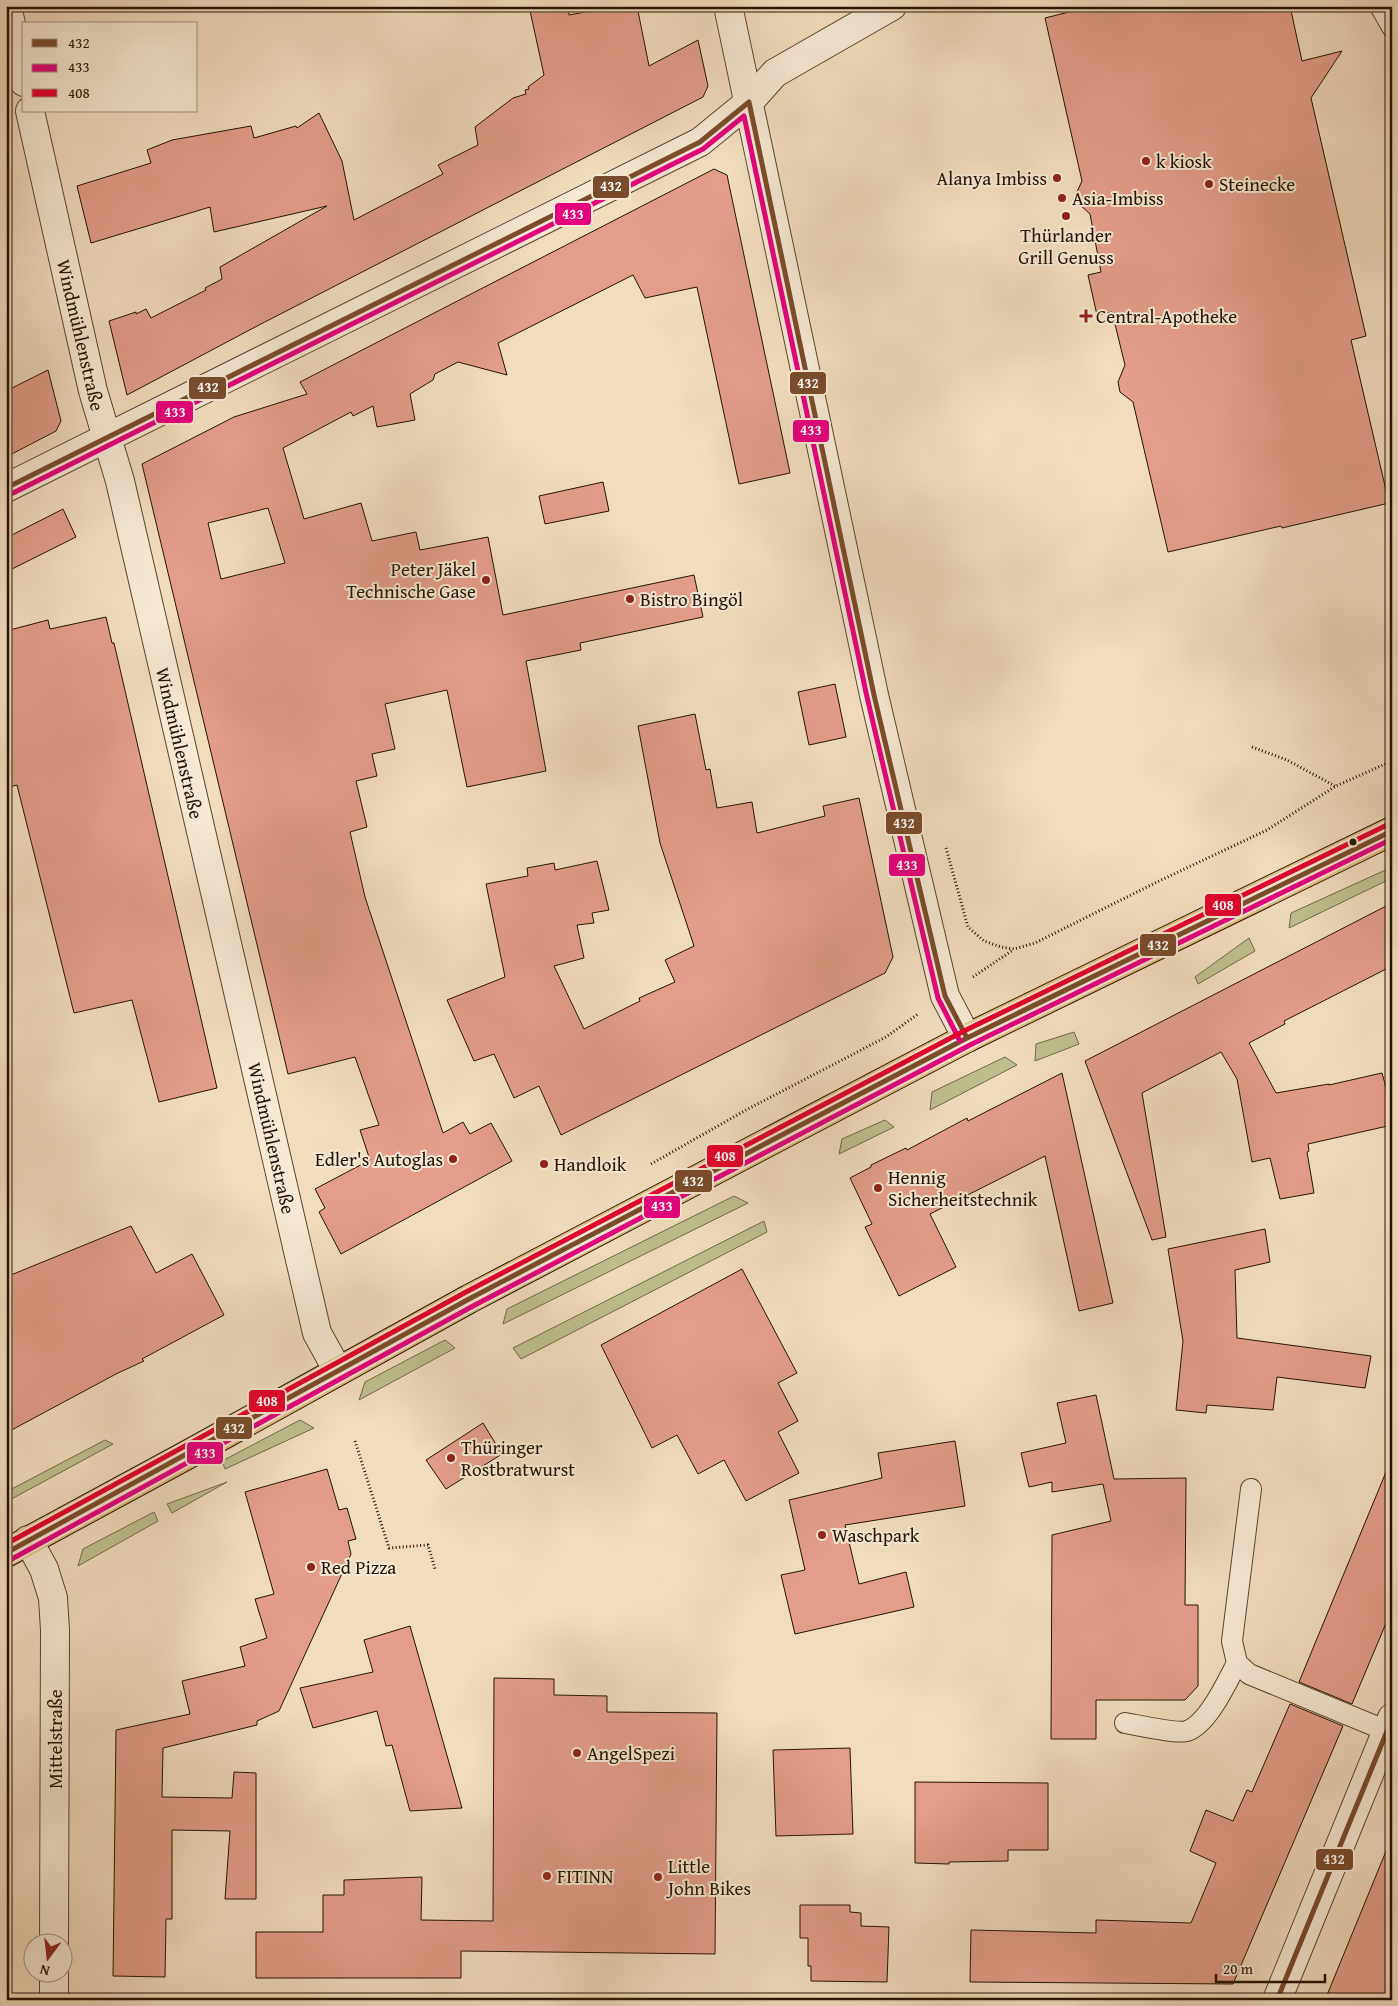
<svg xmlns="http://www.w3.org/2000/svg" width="1398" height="2006" viewBox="0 0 1398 2006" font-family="'Gentium Book Plus',serif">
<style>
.green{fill:#bebf8e;stroke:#716948}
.building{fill:#e49d89;stroke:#241301;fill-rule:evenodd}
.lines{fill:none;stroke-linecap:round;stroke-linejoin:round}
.lane-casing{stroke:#574630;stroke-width:22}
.street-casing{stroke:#574630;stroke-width:30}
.primary-casing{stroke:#241301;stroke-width:30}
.path{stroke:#241301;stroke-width:3;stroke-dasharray:1 2.5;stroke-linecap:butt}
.lane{stroke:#f6e9d5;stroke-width:20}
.street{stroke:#f6e9d5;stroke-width:28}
.primary{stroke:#e8be7f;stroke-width:28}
.bus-1-casing{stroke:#f6e9d5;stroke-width:9}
.bus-2-casing{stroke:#f6e9d5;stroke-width:9}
.bus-3-casing{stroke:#f6e9d5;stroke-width:9}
.bus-1{stroke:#7a4b2a;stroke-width:5}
.bus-2{stroke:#e5007d;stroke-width:5}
.bus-3{stroke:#e4002b;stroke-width:5}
.poi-dot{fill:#8f2418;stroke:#f6e9d5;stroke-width:2}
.bus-dot{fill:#241301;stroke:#f6e9d5;stroke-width:2}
.labels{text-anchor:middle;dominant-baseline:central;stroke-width:4;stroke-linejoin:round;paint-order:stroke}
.poi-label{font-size:19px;fill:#241301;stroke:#f6e9d5;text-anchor:start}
.street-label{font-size:19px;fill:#241301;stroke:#f6e9d5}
.line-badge{stroke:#f6e9d5;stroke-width:2}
.badge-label{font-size:14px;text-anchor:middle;font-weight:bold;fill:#fff}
</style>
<rect width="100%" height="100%" fill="#f1ddbe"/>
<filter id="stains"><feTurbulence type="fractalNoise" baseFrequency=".004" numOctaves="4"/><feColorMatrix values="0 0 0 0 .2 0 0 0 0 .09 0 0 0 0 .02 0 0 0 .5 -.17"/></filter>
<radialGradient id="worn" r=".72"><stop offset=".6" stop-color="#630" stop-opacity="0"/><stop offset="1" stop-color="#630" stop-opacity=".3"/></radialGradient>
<!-- green -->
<path class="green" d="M1392 867V878L1289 928 1291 913Z
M1249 938 1255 951 1198 984 1195 977Z
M1074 1032 1079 1044 1035 1061 1036 1044Z
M1005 1057 1017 1065 930 1110 932 1092Z
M885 1120 894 1127 839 1154 842 1139Z
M734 1196 748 1203 503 1324 507 1309Z
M764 1221 767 1232 521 1359 513 1348Z
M445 1340 455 1348 359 1400 365 1382Z
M300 1420 314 1428 225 1469 222 1461Z
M105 1440 113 1444 6 1502V1492Z
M227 1482 172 1513 167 1504Z
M154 1512 158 1521 78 1566 83 1549Z"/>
<!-- building -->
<path class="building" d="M529 6H568L569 15 617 6H637L649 66 698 40 708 86 703 97 259 325 127 395 109 321 136 312V314L146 309 151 318 206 290 205 288 222 279 220 267 327 206 214 232 210 207 91 243 77 186 151 163 147 150 172 140 251 126 254 138 296 126 297 128 319 113 342 161 354 220 443 174 438 165 478 145 475 127 513 98 526 94 525 90 529 89 528 87 544 75Z
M1093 6H1290L1302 61 1342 51 1311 98 1366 336 1351 340 1389 503 1282 528 1281 526 1168 552 1133 402 1120 392 1118 382 1125 365 1112 312 1097 315 1088 275 1101 272 1090 214 1078 203 1076 194 1082 181 1045 18Z
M714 169 727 175 790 473 739 484 697 287 645 298 633 275 498 343 507 375 458 362 435 374 433 380 410 394 415 420 377 427 373 406 353 416 351 412 283 448 304 519 361 503 372 541 416 532 420 550 488 537 503 615 694 575 703 617 580 643 581 650 526 661 546 771 467 787 447 690 385 704 395 749 372 754 377 776 356 781 367 827 350 832 365 897 443 1133 463 1122 470 1134 491 1123 512 1161 341 1254 319 1212 325 1208 315 1189 370 1160 360 1130 379 1125 355 1057 288 1074 142 464 234 417 307 394 300 382ZM268 508 285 563 221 579 208 523Z
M48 370 61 421 56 431 6 457V391Z
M603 482 609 511 545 524 539 496Z
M63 509 76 537 6 572V538Z
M106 617 112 643H114L217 1088 159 1102 132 1000 74 1013 17 785 6 788V631L48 620 50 629Z
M835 684 846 737 809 745 798 692Z
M695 714 706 770 710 769 717 808 752 802 757 833 825 816 823 806 859 798 893 957 885 973 561 1135 539 1086 514 1098 494 1054 474 1061 447 1000 505 977 486 884 528 876 527 868 554 863 555 870 597 861 609 910 592 913 594 923 577 925 584 958 554 966 584 1029 640 1001 639 998 675 982 665 960 694 946 660 843 638 726Z
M1392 903V966L1284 1021 1285 1024 1249 1043 1276 1093 1329 1084V1085L1382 1073 1387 1091 1392 1090V1125L1308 1144 1309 1151 1307 1152 1314 1193 1280 1199 1270 1158 1252 1162 1237 1079 1221 1052 1142 1093 1166 1237 1152 1240 1085 1061Z
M1062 1073 1113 1303 1079 1311 1045 1156 930 1214 956 1267 899 1296 865 1227 872 1224 850 1178 871 1167V1165L906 1148 907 1150 967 1118 968 1121Z
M131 1226 156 1273 192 1254 224 1315 142 1359 144 1361 116 1374 6 1433V1277Z
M1265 1229 1270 1262 1235 1270 1237 1338 1371 1356 1365 1388 1277 1377 1273 1410 1207 1405 1206 1413 1176 1410 1183 1341 1168 1249Z
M742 1269 797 1373 778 1383 798 1421 778 1432 799 1473 746 1501 724 1460 698 1474 677 1435 652 1448 601 1345Z
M1096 1395 1114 1479 1186 1478 1185 1605H1198V1686L1185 1700H1096V1739H1051L1052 1535 1111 1521 1103 1484 1052 1492V1482L1029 1487 1021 1453 1066 1443 1057 1403Z
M483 1423 502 1454 446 1489 426 1460Z
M955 1441 965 1506 845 1525 859 1584 906 1572 914 1607 795 1634 781 1575 805 1570 789 1500 882 1478 878 1453Z
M1391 1460 1392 1609 1352 1704 1299 1682Z
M327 1469 339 1510 347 1508 356 1539 348 1541 351 1554 279 1711 257 1721V1725L163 1748 162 1797 232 1798 234 1772 256 1773V1899H225L230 1831 172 1830V1919H166L165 1977 113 1976 116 1730 190 1714 182 1681 245 1666 240 1647 267 1638 255 1599 274 1594 245 1492Z
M410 1626 462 1808 410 1811 392 1745 386 1746 377 1711 313 1728 300 1688 373 1672 364 1640Z
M494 1678 554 1679V1695L607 1696V1712L717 1713 715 1954 461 1951V1978H256V1932H323V1895H344V1880L422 1877 421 1920 493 1921Z
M1290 1704 1343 1726 1233 1984 970 1982 971 1930 1096 1933V1920L1191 1923 1216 1863 1190 1851 1206 1810 1233 1821 1247 1790 1252 1792Z
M850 1748 853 1834 776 1836 773 1750Z
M915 1782 1048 1783V1850H1008V1861L949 1862V1864L915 1863Z
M1391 1839 1392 2000H1325Z
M800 1905H850V1912L861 1913V1926L889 1927 887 1982 811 1981V1966H808V1938H800Z"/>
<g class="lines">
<defs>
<path id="lane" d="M1380 6 1392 27
M1251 1489 1232 1641 1237 1663 1249 1674 1387 1731
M1125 1723C1137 1725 1177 1734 1187 1731 1208 1724 1227 1682 1237 1663"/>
<path id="street" d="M7 6 24 82
M728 6 874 695 945 996 967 1038
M30 111 93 391 120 481 317 1333 338 1371
M6 488 700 142 749 102 775 73 892 6
M28 1540 44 1569 53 1598 55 1630 54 1944
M54 2000V1974
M1277 2000 1392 1718"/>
<path id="primary" d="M6 1553 187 1455 469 1299 967 1038 1392 831"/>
</defs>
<!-- lane casing -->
<use href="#lane" class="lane-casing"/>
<!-- street casing -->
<use href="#street" class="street-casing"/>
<!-- primary casing -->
<use href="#primary" class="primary-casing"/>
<!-- path -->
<path class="path" d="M1252 747 1287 760 1335 786
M946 848 968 927 984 941 1001 947 1014 949 1035 943 1157 882 1267 830 1336 786 1392 761
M973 977 1013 950
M651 1164 746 1110 886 1037 918 1014
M355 1441 389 1548 428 1545 435 1569"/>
<!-- lane -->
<use href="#lane" class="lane"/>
<!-- street -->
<use href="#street" class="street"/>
<!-- primary -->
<use href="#primary" class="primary"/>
<defs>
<path id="bus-1" d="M6 488 700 142 749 102 874 695 945 996 967 1038
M6 1553 469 1299 967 1038 1392 831
M1277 2000 1392 1719"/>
<path id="bus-2" d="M9 495 703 149 744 116 867 697 938 998 960 1041
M10 1560 473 1306 970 1045 1392 839"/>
<path id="bus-3" d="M6 1544 466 1292 964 1031 1389 824"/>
</defs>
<!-- bus-1 casing -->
<use href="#bus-1" class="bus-1-casing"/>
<!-- bus-2 casing -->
<use href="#bus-2" class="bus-2-casing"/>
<!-- bus-3 casing -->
<use href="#bus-3" class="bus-3-casing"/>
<!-- bus-1 -->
<use href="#bus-1" class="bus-1"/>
<!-- bus-2 -->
<use href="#bus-2" class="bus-2"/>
<!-- bus-3 -->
<use href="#bus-3" class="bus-3"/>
</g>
<!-- markers -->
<g class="poi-dot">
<circle cx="1146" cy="161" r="5"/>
<circle cx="1057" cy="178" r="5"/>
<circle cx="1209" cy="184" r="5"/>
<circle cx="1062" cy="198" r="5"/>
<circle cx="1066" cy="216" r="5"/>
<path d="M1083.5 308.5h5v5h5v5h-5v5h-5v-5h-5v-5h5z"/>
<circle cx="486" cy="580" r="5"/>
<circle cx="630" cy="599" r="5"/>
<circle cx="453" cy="1159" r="5"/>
<circle cx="544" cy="1164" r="5"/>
<circle cx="878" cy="1188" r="5"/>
<circle cx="451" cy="1458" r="5"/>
<circle cx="822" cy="1535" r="5"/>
<circle cx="311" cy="1567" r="5"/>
<circle cx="577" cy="1753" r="5"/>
<circle cx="547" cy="1876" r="5"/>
<circle cx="658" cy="1877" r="5"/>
</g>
<circle class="bus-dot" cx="1353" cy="842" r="4.5"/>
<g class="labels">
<!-- poi labels -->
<g class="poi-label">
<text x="1156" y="161">k kiosk</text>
<text x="1047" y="178" text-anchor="end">Alanya Imbiss</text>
<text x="1219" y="184">Steinecke</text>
<text x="1072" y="198">Asia-Imbiss</text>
<text x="1066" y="235" text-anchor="middle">Thürlander<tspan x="1066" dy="22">Grill Genuss</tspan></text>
<text x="1096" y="316">Central-Apotheke</text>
<text x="476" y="569" text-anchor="end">Peter Jäkel<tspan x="476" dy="22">Technische Gase</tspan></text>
<text x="640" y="599">Bistro Bingöl</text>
<text x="443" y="1159" text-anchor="end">Edler's Autoglas</text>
<text x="554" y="1164">Handloik</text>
<text x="888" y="1177">Hennig<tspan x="888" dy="22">Sicherheitstechnik</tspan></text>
<text x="461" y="1447">Thüringer<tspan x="461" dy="22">Rostbratwurst</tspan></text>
<text x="832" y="1535">Waschpark</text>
<text x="321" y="1567">Red Pizza</text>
<text x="587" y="1753">AngelSpezi</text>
<text x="668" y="1866">Little<tspan x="668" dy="22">John Bikes</tspan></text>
<text x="557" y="1876">FITINN</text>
</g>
<!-- street labels -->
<g class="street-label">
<text transform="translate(81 335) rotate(77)">Windmühlenstraße</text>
<text transform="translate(180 743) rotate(77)">Windmühlenstraße</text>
<text transform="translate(272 1138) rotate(77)">Windmühlenstraße</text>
<text transform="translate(55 1739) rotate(-90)">Mittelstraße</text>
</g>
</g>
<g class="line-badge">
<rect x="592" y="175" width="38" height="24" rx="5" fill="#7a4b2a"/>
<rect x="554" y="202" width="38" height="24" rx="5" fill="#e5007d"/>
<rect x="789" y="371" width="38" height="24" rx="5" fill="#7a4b2a"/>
<rect x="188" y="376" width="39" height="24" rx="5" fill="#7a4b2a"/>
<rect x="155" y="400" width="39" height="24" rx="5" fill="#e5007d"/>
<rect x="792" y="419" width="38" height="24" rx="5" fill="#e5007d"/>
<rect x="885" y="811" width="38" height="24" rx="5" fill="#7a4b2a"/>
<rect x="888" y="853" width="38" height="24" rx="5" fill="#e5007d"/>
<rect x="1204" y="893" width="38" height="24" rx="5" fill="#e4002b"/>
<rect x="1139" y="933" width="38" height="24" rx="5" fill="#7a4b2a"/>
<rect x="706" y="1144" width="38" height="24" rx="5" fill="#e4002b"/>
<rect x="674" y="1169" width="39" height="24" rx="5" fill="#7a4b2a"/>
<rect x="643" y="1195" width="38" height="24" rx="5" fill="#e5007d"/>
<rect x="248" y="1389" width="38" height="24" rx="5" fill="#e4002b"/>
<rect x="215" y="1416" width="38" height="24" rx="5" fill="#7a4b2a"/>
<rect x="186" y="1441" width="38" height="24" rx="5" fill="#e5007d"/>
<rect x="1315" y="1848" width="39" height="23" rx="5" fill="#7a4b2a"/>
</g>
<g class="badge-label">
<text x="611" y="191">432</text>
<text x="573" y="219">433</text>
<text x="808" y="388">432</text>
<text x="208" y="392">432</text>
<text x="175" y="417">433</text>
<text x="811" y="435">433</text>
<text x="904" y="828">432</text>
<text x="907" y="870">433</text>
<text x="1223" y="910">408</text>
<text x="1158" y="950">432</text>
<text x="725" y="1161">408</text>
<text x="693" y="1186">432</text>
<text x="662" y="1211">433</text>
<text x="267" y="1406">408</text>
<text x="234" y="1433">432</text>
<text x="205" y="1458">433</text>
<text x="1334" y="1864">432</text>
</g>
<!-- margin -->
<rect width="1398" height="2006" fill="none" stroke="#f1ddbe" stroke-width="25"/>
<rect x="8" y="8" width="1383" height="1991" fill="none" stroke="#241301" stroke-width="2.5"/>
<rect x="12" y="12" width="1373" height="1981" fill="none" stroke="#241301"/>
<!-- legend -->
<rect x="22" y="22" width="175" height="90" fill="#f6e9d5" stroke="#a29380"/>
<rect x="32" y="39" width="25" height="8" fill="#7a4b2a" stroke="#a29380"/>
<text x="68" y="48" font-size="15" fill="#241301">432</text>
<rect x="32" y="64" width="25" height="8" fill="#e5007d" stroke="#a29380"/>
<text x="68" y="72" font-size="15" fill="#241301">433</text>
<rect x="32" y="89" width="25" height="8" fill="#e4002b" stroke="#a29380"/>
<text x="68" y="98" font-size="15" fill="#241301">408</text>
<!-- north arrow -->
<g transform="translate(48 1958) rotate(195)"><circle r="24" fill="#f6e9d5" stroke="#a29380"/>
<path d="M0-4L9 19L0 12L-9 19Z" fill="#8f2418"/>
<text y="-8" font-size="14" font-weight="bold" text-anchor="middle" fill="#241301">N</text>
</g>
<!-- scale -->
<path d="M1216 1974v8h109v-8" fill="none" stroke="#241301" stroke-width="2.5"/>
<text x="1223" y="1974" font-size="15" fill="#241301" stroke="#f6e9d5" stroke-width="4" paint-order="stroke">20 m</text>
<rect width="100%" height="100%" filter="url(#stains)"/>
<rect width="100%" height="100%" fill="url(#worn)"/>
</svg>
